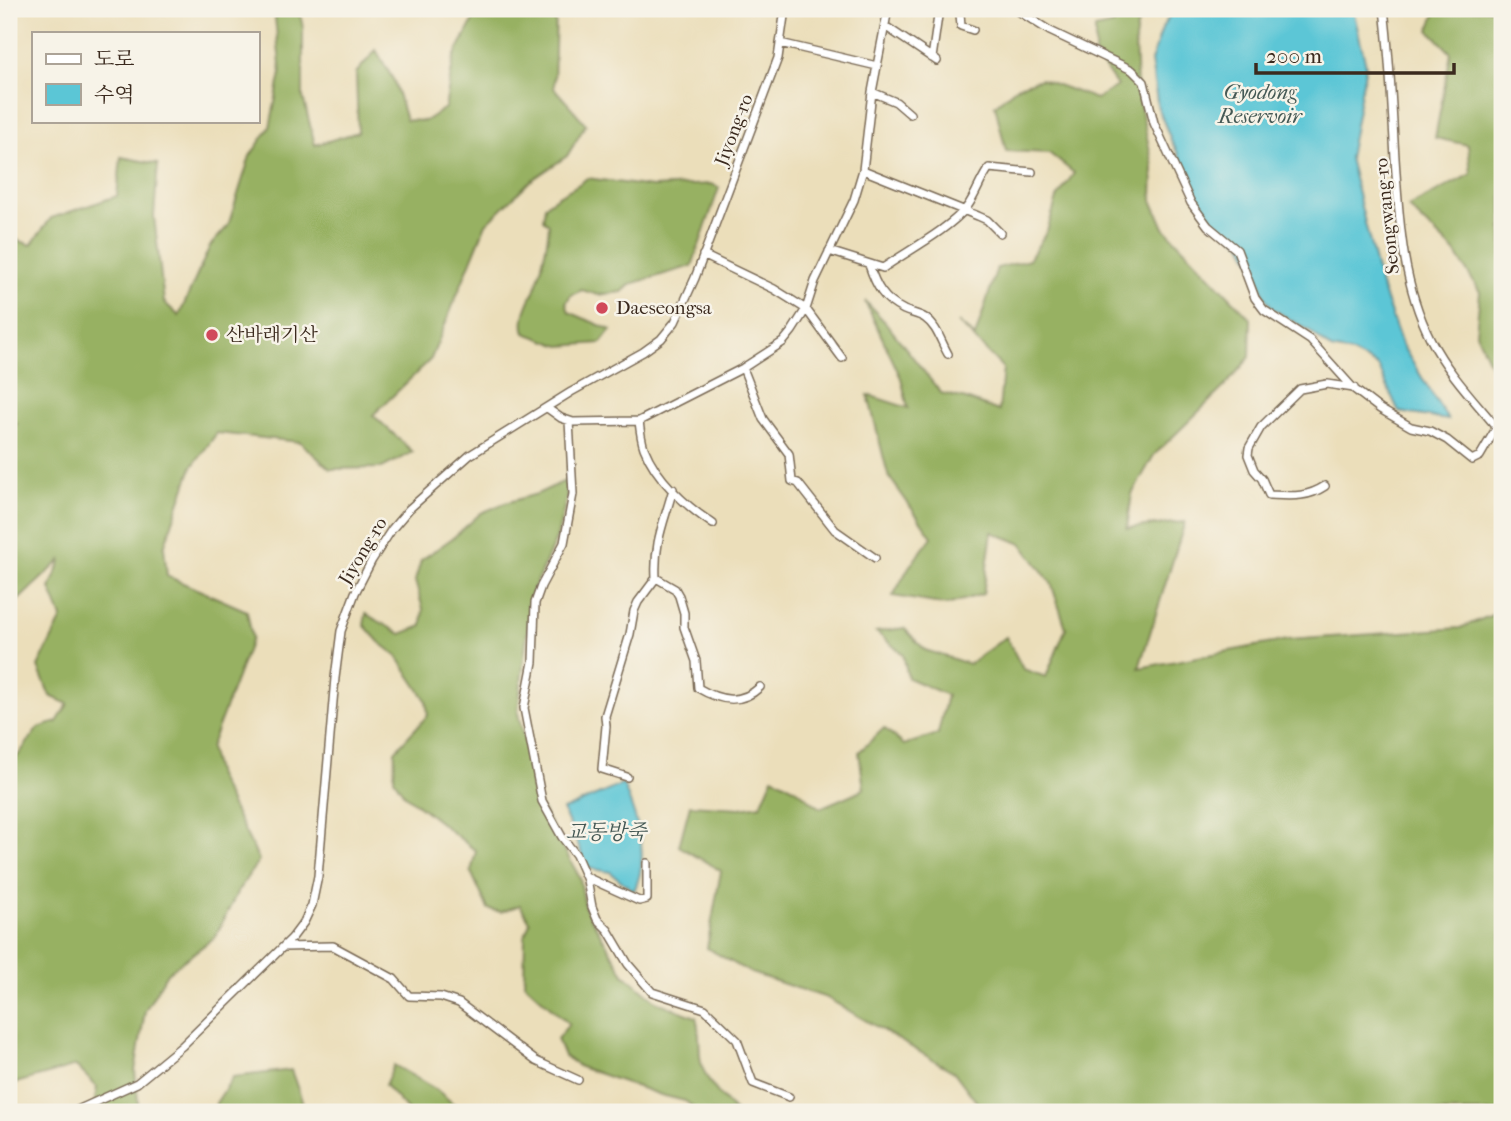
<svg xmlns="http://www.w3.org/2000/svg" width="1511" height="1121" viewBox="0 0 1511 1121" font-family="'IM FELL French Canon','Noto Serif KR',serif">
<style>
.forest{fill:#97b162;stroke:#696e40;stroke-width:2}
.water{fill:#5bc6d6;stroke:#4b787a;stroke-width:2}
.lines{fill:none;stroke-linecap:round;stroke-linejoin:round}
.minor-casing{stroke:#796955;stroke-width:10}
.minor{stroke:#fff;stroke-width:7}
.poi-dot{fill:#d1495b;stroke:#f7f3e8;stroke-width:2.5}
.labels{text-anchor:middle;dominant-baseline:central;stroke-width:5;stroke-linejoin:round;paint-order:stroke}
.street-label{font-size:19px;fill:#3b2a1e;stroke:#f7f3e8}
.poi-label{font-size:19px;fill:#3b2a1e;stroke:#f7f3e8;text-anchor:start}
.water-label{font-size:21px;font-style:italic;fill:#455955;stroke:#f7f3e8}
</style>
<rect width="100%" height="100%" fill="#f7f3e8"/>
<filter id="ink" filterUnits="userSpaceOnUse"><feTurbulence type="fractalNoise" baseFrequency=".0143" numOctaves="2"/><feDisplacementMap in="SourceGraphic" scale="14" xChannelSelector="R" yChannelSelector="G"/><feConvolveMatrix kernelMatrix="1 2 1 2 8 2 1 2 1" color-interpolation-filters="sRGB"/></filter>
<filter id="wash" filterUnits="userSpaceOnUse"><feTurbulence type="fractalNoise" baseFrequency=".00686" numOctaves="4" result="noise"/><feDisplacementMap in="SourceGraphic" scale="28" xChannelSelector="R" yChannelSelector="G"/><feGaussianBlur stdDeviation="1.57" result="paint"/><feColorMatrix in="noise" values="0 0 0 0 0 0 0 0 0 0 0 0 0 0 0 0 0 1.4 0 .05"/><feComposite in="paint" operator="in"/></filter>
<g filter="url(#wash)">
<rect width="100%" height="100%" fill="#ebdeba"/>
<!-- forest -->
<path class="forest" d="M274 9H299L303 28V97L315 145 358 132 356 73 376 50 394 81 406 120 425 121 445 108 454 57 479 9H556L554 88 586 124 567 156 529 182 486 224 431 359 373 415 413 452 382 468 330 469 300 442 217 433 192 467 164 547 167 576 247 611 252 638 210 748 217 776 259 860 238 891 215 937 167 973 145 1011 135 1071 139 1112H93L97 1087 76 1066 9 1085V768L38 728 57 722 68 704 50 696 38 667 62 618 50 588 62 559 9 609V429L17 424 9 421V237L31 245 51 218 117 196 121 157 158 164 154 216 164 302 179 316 210 246 228 226 250 156 270 127 281 73Z
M1122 9H1140L1135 40 1137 90 1153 166 1152 200 1164 228 1251 319 1250 357 1225 386 1154 455 1132 494 1127 528 1185 522 1139 668 1288 640 1460 628 1502 611V1112H984L954 1072 827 998 751 973 707 948 721 871 679 846 690 805 740 808 761 805 773 777 796 789 820 808 864 789 859 752 884 728 904 745 938 734 947 695 908 678 903 654 876 632 904 628 925 650 969 664 1006 637 1023 669 1046 677 1066 628 1051 583 1022 544 992 532 983 594 947 605 893 596 909 567 932 537 888 475 868 395 908 408 901 378 865 301 885 322 941 393 966 399 999 411 1003 368 958 322 975 337 997 268 1029 260 1047 231 1057 198 1074 173 1049 153 1006 151 995 105 1018 86 1041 79 1096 99 1117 86 1095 54V29L1113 25Z
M1437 9H1502V391L1476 333 1480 292 1455 252 1408 207 1471 174 1468 145 1435 138 1451 53 1429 30Z
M587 178 652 187 712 184 719 188 692 266 631 284 622 292 598 295 582 290 571 295 566 303 569 312 611 330 601 343 560 346 525 333C519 314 533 298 538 280 543 262 548 243 549 224L543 220 545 206C558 193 574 190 587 178Z
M565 481 567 496 557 537 532 592 521 683 518 713 530 767 532 791 580 878 585 908 624 974 657 1002 696 1017C700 1031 699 1042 700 1056 702 1079 721 1096 735 1112H684L692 1106 685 1101 661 1095 580 1067 564 1056 557 1039 569 1024 524 983 525 935 530 922 520 905 501 912 488 909 471 872 476 851 404 794 394 779 395 751 428 715 426 700 396 655 379 642 364 625 366 614 401 634 422 626 423 609 415 581 421 560 454 537 481 513 505 503 537 494Z
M394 1065 437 1090 463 1112H409L385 1085Z
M291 1070 306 1112H215L216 1103 233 1077Z"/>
<!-- water -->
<path class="water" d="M1174 9H1353L1366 65 1349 158 1380 283 1402 345 1448 420 1399 412 1378 366 1352 353 1331 349 1310 331 1273 309 1265 297 1257 273 1242 243 1219 225 1201 206 1189 175 1171 140 1158 108 1151 61 1163 26Z
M623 784C637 819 651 855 634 891L610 872 588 868 563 810Z"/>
</g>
<g filter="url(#ink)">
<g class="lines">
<defs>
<path id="minor" d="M954 9 960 14 961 26 973 30
M1015 9 1050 31 1132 70 1144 82 1154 123 1191 203 1208 226 1237 250 1255 298 1264 310 1310 340 1354 389 1380 409 1411 427 1430 431 1447 440 1472 460 1480 456 1497 427
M1384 9C1390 58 1392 108 1395 158 1399 220 1402 284 1431 340 1449 375 1478 404 1502 434
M885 26 937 61
M780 43 877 66
M932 58 939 9
M872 92 896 102 910 114
M863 170 978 216 987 220 1000 233
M829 251 883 268C909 250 948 230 967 207 976 195 980 180 989 168L1032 172
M703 255 774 289 806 309 842 358
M869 265C876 286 883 300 904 310 911 313 919 314 925 318 937 326 941 342 948 354
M743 368 763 419 789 454 792 481 798 483 835 530 875 558
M547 408 561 418 573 422 639 421 743 368 783 342 792 331 806 309 815 281 854 200 863 170 872 92 888 9
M569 421 573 494 564 543 541 586 535 603 533 662 524 708 542 801 562 837 576 855 587 880 592 907 597 919 608 930 628 964 652 992 705 1009 737 1040 753 1083 789 1097
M639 421C640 430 641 439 644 448 656 479 686 506 713 524
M1325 486C1307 498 1291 496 1269 495L1262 479 1254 470 1248 455 1249 448 1261 427 1300 389 1327 384 1354 388
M656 578 675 589 679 596 684 613V627L696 661 698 688C720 701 741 705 760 687
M627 777 602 769 606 726 605 716 630 634 634 611 638 602 656 578C654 541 664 523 673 489
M586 877 639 901 647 899V863
M283 947 333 946 394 979 409 996 441 997 459 1003 536 1061 578 1080
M73 1112 137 1083 182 1046 292 938 304 922 312 905 318 876 335 678 341 631 355 593 372 560 392 529 409 509 470 455 571 392 643 352 661 339 675 322 695 278 778 58 785 9"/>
</defs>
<!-- minor casing -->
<use href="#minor" class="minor-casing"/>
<!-- minor -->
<use href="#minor" class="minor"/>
</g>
</g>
<!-- markers -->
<g class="poi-dot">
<circle cx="602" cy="308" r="7"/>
<circle cx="212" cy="335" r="7"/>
</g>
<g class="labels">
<!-- street labels -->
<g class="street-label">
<text transform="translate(734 130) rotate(-69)">Jiyong-ro</text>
<text transform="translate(1387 216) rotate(-96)">Seongwang-ro</text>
<text transform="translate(363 551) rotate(-59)">Jiyong-ro</text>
</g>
<!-- poi labels -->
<g class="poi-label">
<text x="616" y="308">Daeseongsa</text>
<text x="226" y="335">산바래기산</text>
</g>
<!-- water labels -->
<g class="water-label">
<text x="1260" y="92">Gyodong<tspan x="1260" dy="24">Reservoir</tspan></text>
<text x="606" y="832">교동방죽</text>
</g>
</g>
<!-- margin -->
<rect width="1511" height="1121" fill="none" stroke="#f7f3e8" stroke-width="35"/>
<!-- legend -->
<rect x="32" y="32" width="228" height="91" fill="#f7f3e8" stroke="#aca397" stroke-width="2"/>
<rect x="46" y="54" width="35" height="10" fill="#ffffff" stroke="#aca397" stroke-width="2"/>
<text x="94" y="66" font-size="21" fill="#3b2a1e">도로</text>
<rect x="46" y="84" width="35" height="21" fill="#5bc6d6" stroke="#aca397" stroke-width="2"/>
<text x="94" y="102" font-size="21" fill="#3b2a1e">수역</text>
<!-- scale -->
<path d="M1256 63v10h198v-10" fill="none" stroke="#3b2a1e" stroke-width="3.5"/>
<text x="1266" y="63" font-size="21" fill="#3b2a1e" stroke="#f7f3e8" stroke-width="5" paint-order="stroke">200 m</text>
</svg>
